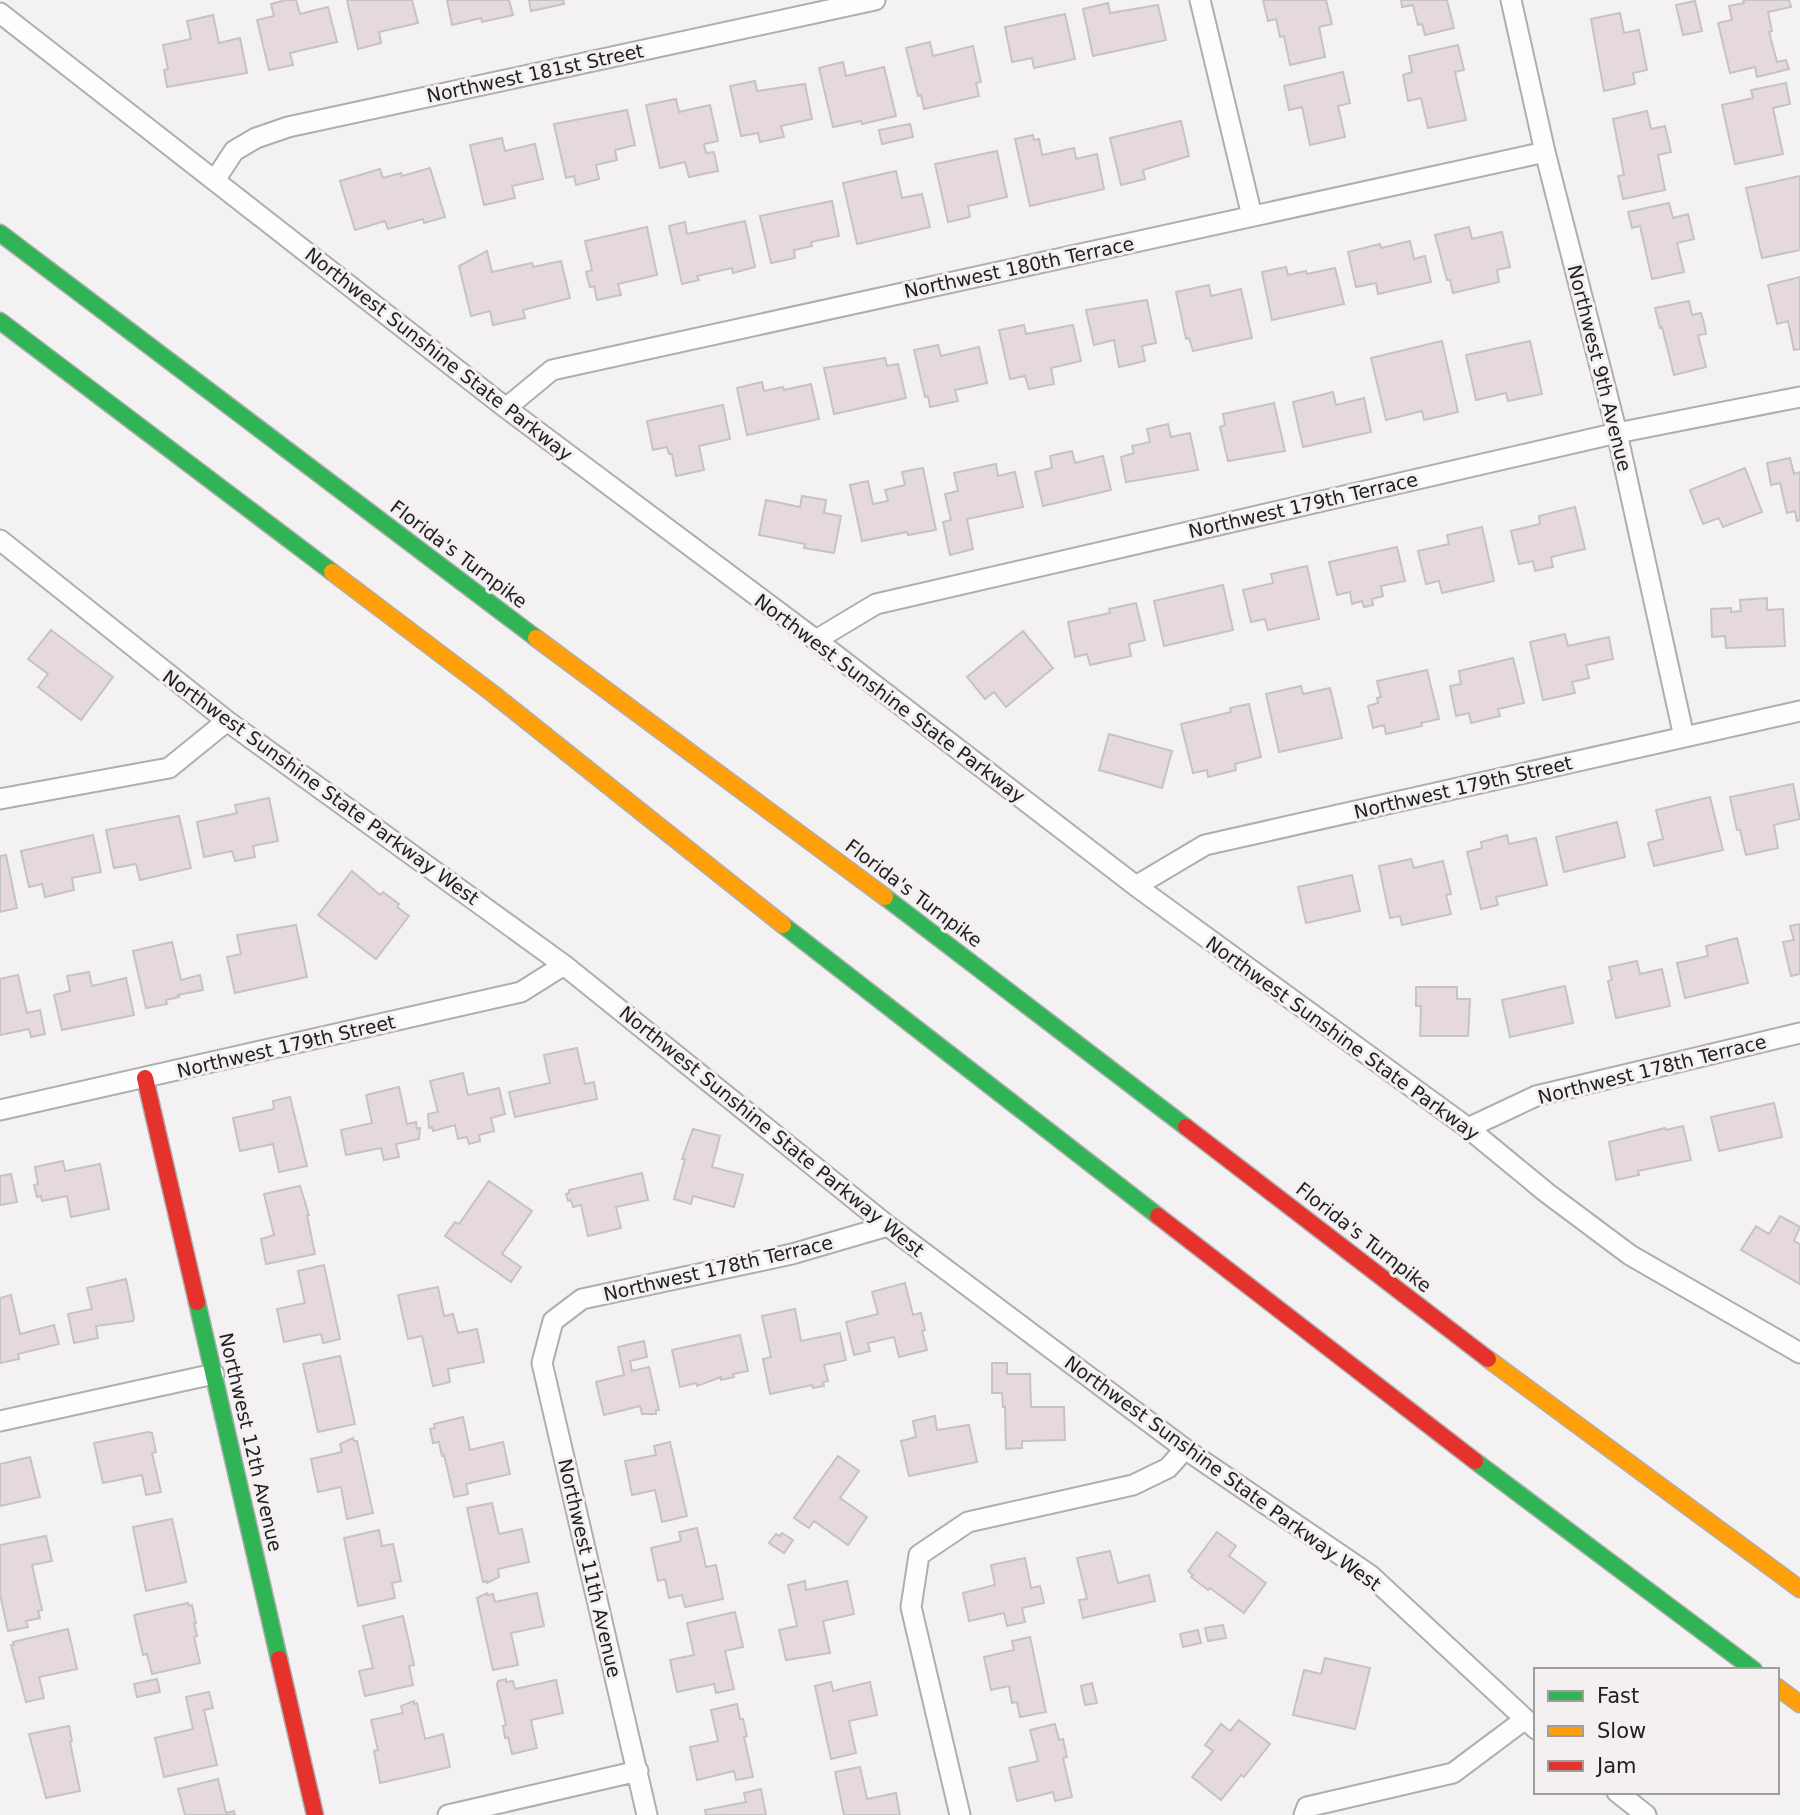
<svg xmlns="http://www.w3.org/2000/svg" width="1800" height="1815" viewBox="0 0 1800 1815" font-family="'DejaVu Sans',sans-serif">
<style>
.building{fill:#e6d9dd;stroke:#c5c3c4;stroke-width:2}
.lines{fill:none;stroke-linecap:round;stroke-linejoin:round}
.street-casing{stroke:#afaeae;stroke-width:23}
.fast-casing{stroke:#afaeae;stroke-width:19}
.slow-casing{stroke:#afaeae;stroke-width:19}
.jam-casing{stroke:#afaeae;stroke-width:19}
.street{stroke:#fdfdfd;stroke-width:19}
.fast{stroke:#30b455;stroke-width:16}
.slow{stroke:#ff9f0a;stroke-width:16}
.jam{stroke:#e5322d;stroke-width:16}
.labels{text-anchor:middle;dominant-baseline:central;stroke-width:6;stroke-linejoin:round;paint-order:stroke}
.street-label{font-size:19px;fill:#212020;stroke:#f4f0f1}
</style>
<rect width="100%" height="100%" fill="#f3f1f2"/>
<!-- building -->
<path class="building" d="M286 0H296L300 14 328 7 337 42 290 53 293 65 269 70 257 20 274 16 271 4Z
M347 0H412L418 23 379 32 381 43 358 49Z
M447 0H509L513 15 482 22 481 18 452 25Z
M529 0H563L564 4 531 11Z
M1263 0H1326L1332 24 1319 27 1325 57 1290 65 1284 36 1280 37 1276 19 1268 21Z
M1401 0H1447L1454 28 1425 35 1422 24 1418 25 1413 5 1402 7Z
M1743 0H1789L1791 7 1768 12 1772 31 1769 32 1777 62 1786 60 1789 69 1757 77 1755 67 1730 73 1718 23 1732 20 1729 6 1744 3Z
M1695 1 1702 31 1683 35 1676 5Z
M1108 3 1110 13 1158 5 1166 40 1093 56 1083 9Z
M1620 13 1624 33 1639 30 1647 70 1633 73 1635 84 1604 91 1591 19Z
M1065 14 1075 59 1034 68 1032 58 1012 62 1005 27Z
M213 15 219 43 240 38 247 73 167 87 164 70 168 69 163 45 191 39 187 21Z
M930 42 933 56 973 46 981 82 976 83 979 96 924 109 921 95 918 96 906 48Z
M1458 45 1464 70 1455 72 1466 120 1428 128 1421 98 1408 101 1403 75 1412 72 1409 56Z
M843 62 846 76 884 67 896 116 862 124 861 121 833 127 819 68Z
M1343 72 1350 103 1338 106 1345 137 1310 145 1302 107 1289 110 1284 86Z
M755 81 757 91 805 84 812 119 781 126 784 137 760 142 758 133 741 136 730 86Z
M1786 83 1790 104 1773 108 1783 154 1735 164 1722 105 1753 98 1751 90Z
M676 99 679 112 710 105 718 141 704 144 706 153 714 152 718 171 689 177 685 162 660 168 646 105Z
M627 110 635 145 615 150 617 160 596 165 599 179 576 185 574 176 566 178 554 124Z
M1647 111 1651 129 1665 126 1671 152 1658 155 1665 190 1623 199 1618 176 1624 175 1613 119Z
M1181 121 1189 156 1143 170 1145 179 1121 185 1110 138Z
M910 124 913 137 882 144 879 130Z
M1033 135 1034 140 1039 139 1042 155 1074 148 1076 159 1097 154 1104 189 1030 206 1015 139Z
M502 138 505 151 535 144 543 179 512 186 515 198 484 205 470 145Z
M997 151 1007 197 968 206 970 217 948 222 935 164Z
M430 168 445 217 424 223 423 219 388 229 385 221 355 230 340 181 380 169 383 178 401 173 402 176Z
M896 171 902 198 922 194 930 227 857 244 843 183Z
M1800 176V250L1762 258 1746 188Z
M832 201 839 236 811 242 812 246 794 250 795 258 771 263 760 216Z
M1669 203 1673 218 1688 214 1694 239 1677 243 1684 272 1652 279 1640 226 1632 228 1628 212Z
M745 221 755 267 733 273 732 268 697 276 699 280 682 284 669 226 685 222 687 234Z
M647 227 657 275 618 284 621 295 597 300 594 286 590 287 586 272 592 270 585 241Z
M1469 227 1472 239 1502 232 1510 267 1497 270 1499 282 1453 293 1450 280H1447L1435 235Z
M1410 241 1414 259 1425 256 1431 282 1378 294 1376 283 1356 287 1348 252 1380 244 1381 248Z
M487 251 492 272 532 263 533 267 561 261 570 298 523 310 525 318 493 325 490 311 471 316 459 266Z
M1286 267 1288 275 1306 271 1307 274 1335 268 1344 304 1272 320 1262 272Z
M1800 277V349L1794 350 1788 321 1777 324 1768 285Z
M1209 285 1211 296 1241 289 1252 338 1193 351 1189 338 1186 339 1176 292Z
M1147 300 1156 343 1142 346 1145 361 1119 367 1114 340 1094 345 1086 310Z
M1689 301 1692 315 1701 313 1704 323 1706 334 1698 335 1706 367 1674 375 1662 327 1660 328 1655 308Z
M1024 325 1026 334 1073 325 1081 361 1051 368 1054 384 1029 389 1025 376 1010 379 999 330Z
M1442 341 1458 412 1424 420 1422 411 1386 420 1371 358Z
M1530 341 1542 394 1508 401 1506 393 1476 400 1466 355Z
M938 345 941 356 979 347 987 383 955 390 958 401 930 407 928 396 925 397 914 350Z
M885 358 887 366 898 364 906 398 834 414 824 368Z
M762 382 764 391 783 387 784 390 811 384 819 419 747 435 737 388Z
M1333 392 1336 405 1364 398 1371 432 1303 447 1293 402Z
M1274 403 1285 451 1228 461 1220 427 1225 425 1223 414Z
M723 405 730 439 699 446 704 470 676 476 672 454H669L667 447 653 450 647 421Z
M1168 424 1171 437 1190 433 1198 470 1126 482 1121 457 1134 453 1132 446 1150 442 1147 429Z
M1072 451 1075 463 1103 456 1111 490 1043 506 1035 472 1052 468 1050 456Z
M1790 458 1794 474 1800 472V520L1797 521 1795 511 1787 513 1780 483 1771 485 1767 463Z
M996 464 998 476 1015 472 1023 507 967 519 973 549 950 555 943 522 951 520 945 494 958 491 954 473Z
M923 468 936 530 908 535 907 532 862 541 850 485 868 481 873 504 888 501 885 490 905 485 902 472Z
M1745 468 1762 512 1723 527 1719 518 1703 524 1690 490Z
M802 496 826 500 824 513 841 516 834 553 804 548 805 544 759 535 766 500 800 507Z
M1575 507 1585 549 1551 557 1553 567 1535 571 1533 561 1519 564 1511 531 1540 524 1539 516Z
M1482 527 1494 581 1442 593 1439 581 1426 584 1418 551 1449 544 1447 535Z
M1397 547 1405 581 1381 586 1383 596 1372 599 1373 605 1364 607 1362 601 1352 604 1350 592 1337 595 1329 562Z
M1307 566 1319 619 1268 630 1265 619 1251 622 1243 590 1273 583 1271 574Z
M1223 585 1233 630 1164 646 1154 601Z
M1767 598V610L1783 609 1785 646 1726 648 1725 636 1712 637 1711 609 1731 608V612L1741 611 1740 600Z
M1136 603 1145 640 1129 644 1131 656 1090 665 1087 654 1075 657 1068 622 1110 613 1109 609Z
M51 630 113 677 81 720 38 687 48 674 28 659Z
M1023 631 1053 668 1006 707 994 692 985 699 967 677Z
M1565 634 1568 646 1609 637 1613 659 1586 665 1589 678 1572 682 1575 693 1543 700 1530 642Z
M1513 658 1524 703 1498 709 1500 716 1471 723 1469 713 1456 716 1450 686 1461 684 1459 671Z
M1427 670 1439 719 1421 723 1422 726 1386 734 1384 725 1373 728 1368 706 1378 703 1377 698 1381 697 1377 681Z
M1301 686 1303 694 1330 688 1342 738 1279 752 1266 694Z
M1249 704 1261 757 1235 764 1236 770 1208 777 1207 770 1193 773 1181 724 1231 712 1230 708Z
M1109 734 1172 751 1162 788 1099 770Z
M1793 784 1800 819 1774 825 1778 848 1746 855 1740 830H1737L1730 797Z
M1710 797 1723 850 1654 866 1648 843 1663 839 1656 810Z
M269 798 278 841 253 846 255 857 235 861 232 851 204 857 197 822 237 813 235 805Z
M179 816 191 868 140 880 136 864 114 868 106 830Z
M1617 822 1625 857 1564 872 1556 837Z
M93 835 101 872 72 878 74 890 45 897 42 884 29 887 21 851Z
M1507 835 1509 844 1536 838 1547 885 1496 897 1498 905 1481 909 1467 852 1482 848 1481 842Z
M6 855 17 908 0 912V856Z
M1411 859 1414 868 1443 861 1451 894 1446 895 1451 914 1402 925 1400 916 1390 918 1379 866Z
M352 871 380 895 383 892 399 904 397 907 409 916 376 959 318 915Z
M1352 875 1360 911 1306 923 1298 887Z
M1800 924V974L1791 976 1783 942 1794 940 1790 926Z
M296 925 307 977 235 993 227 957 241 954 237 935Z
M1737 938 1748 983 1685 998 1677 963 1708 956 1706 946Z
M172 942 181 980 200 975 203 990 178 995 179 997 166 1000 167 1004 146 1008 133 951Z
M1637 961 1640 974 1662 969 1670 1006 1616 1018 1608 981 1612 980 1609 967Z
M89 972 92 986 126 978 134 1015 62 1030 54 995 70 991 67 976Z
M18 975 27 1013 40 1010 45 1034 31 1037 29 1029 0 1035V979Z
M1565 986 1573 1023 1510 1037 1502 1000Z
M1416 987H1457V999H1470L1468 1036H1420L1421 1006H1416Z
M577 1048 585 1084 594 1082 597 1099 515 1117 509 1092 550 1083 544 1055Z
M463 1073 468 1095 499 1088 505 1114 491 1118 494 1131 479 1135 480 1141 469 1144 467 1137 458 1139 455 1125 433 1131 432 1127 429 1128 428 1114 438 1112 430 1081Z
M399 1087 407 1124 416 1122 417 1129 420 1128 419 1139 396 1144 399 1157 384 1160 381 1148 346 1155 341 1130 372 1123 366 1095Z
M290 1097 307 1166 279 1172 273 1144 240 1151 233 1118 274 1109 273 1101Z
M1774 1103 1782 1137 1719 1151 1711 1117Z
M1683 1126 1691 1160 1638 1171 1639 1175 1616 1180 1609 1142 1665 1128 1666 1130Z
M693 1129 720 1136 712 1167 743 1175 734 1207 693 1196 691 1204 674 1199 685 1159H682Z
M63 1161 65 1171 100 1164 109 1209 71 1217 67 1196 42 1201 41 1196 37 1197 34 1185 38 1184 35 1167Z
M642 1173 648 1200 616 1207 621 1228 588 1236 581 1205 573 1207 571 1200 568 1201 566 1194 569 1193V1190Z
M11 1174 17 1202 0 1205V1176Z
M489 1181 532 1211 502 1254 521 1267 511 1282 445 1236 455 1222 459 1224Z
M300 1186 309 1215H307L315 1254 266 1264 261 1239 274 1235 264 1194Z
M1780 1216 1800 1227 1794 1241 1800 1244V1284L1741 1250 1756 1226 1769 1234Z
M324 1265 340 1339 323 1343 321 1334 284 1342 277 1309 305 1303 298 1271Z
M126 1279 134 1318 133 1321 96 1326 98 1338 74 1343 68 1314 92 1309 87 1288Z
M905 1283 913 1315 921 1313 925 1330 922 1331 927 1350 899 1357 894 1337 868 1343 870 1351 854 1355 846 1322 878 1314 872 1292Z
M438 1287 444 1316 453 1314 458 1333 477 1329 484 1362 448 1369 450 1382 433 1386 422 1336 408 1339 398 1295Z
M11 1295 20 1334 54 1325 59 1344 18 1354 19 1359 0 1363V1298Z
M795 1309 801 1341 840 1333 846 1360 824 1365 828 1381 823 1382 824 1386 813 1388 812 1385 770 1394 763 1359 771 1357 762 1316Z
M740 1335 748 1371 733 1374 734 1377 721 1380V1377L697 1386 696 1383 680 1387 672 1350Z
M644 1341 647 1357 630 1361 632 1371 649 1367 659 1410H656V1414H642L640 1406 604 1415 596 1382 624 1375 618 1347Z
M340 1356 355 1424 318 1432 303 1364Z
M992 1363H1007V1374H1030L1031 1407H1064L1065 1440 1022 1441V1448L1006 1449 1005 1407H1003L1002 1393H992Z
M935 1416 937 1430 969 1425 977 1462 909 1476 901 1441 916 1437 913 1421Z
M463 1417 470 1450 503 1442 510 1474 466 1484 468 1494 454 1497 444 1455 442 1456 439 1442 433 1443 430 1429 435 1428 434 1424Z
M148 1432 152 1433 156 1452 152 1453 161 1492 146 1495 142 1475 103 1483 94 1443Z
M353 1438 354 1441H357L373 1513 347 1519 341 1487 318 1492 311 1459 342 1452 340 1444Z
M670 1442 687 1516 662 1522 655 1490 632 1495 625 1461 656 1455 654 1446Z
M838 1456 859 1471 840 1498 867 1517 848 1545 814 1521 809 1528 794 1518Z
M30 1457 40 1497 0 1506V1464Z
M492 1503 499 1534 522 1529 529 1562 498 1569 499 1577 487 1583V1581L483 1582 467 1508Z
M172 1519 186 1582 146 1591 133 1527Z
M697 1528 706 1567 716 1565 723 1599 685 1607 682 1595 669 1598 665 1579 658 1581 651 1548 681 1541 679 1532Z
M379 1530 382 1546 393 1544 401 1581 392 1583 395 1598 358 1606 344 1538Z
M1217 1532 1236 1546 1229 1556 1266 1583 1244 1613 1210 1588 1208 1590 1191 1577 1193 1575 1188 1571Z
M782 1533 793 1540 784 1553 769 1543 776 1534 780 1536Z
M46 1536 52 1561 32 1565 42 1610 38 1611 40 1618 26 1621 28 1627 8 1631 0 1594V1545Z
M1110 1551 1118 1583 1149 1575 1155 1601 1083 1618 1079 1600 1087 1599 1077 1558Z
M1025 1558 1031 1588 1040 1586 1044 1603 1022 1608 1025 1622 1007 1626 1004 1613 969 1621 963 1593 995 1585 991 1565Z
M805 1581 806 1590 847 1581 854 1614 823 1621 830 1653 786 1660 779 1630 797 1626 788 1585Z
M487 1593V1595L493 1594 495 1602 537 1593 544 1626 511 1633 518 1665 493 1670 477 1598Z
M188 1603 189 1606 192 1605 196 1623H194L197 1636 194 1637 200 1663 152 1674 147 1654 143 1655 134 1615Z
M735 1612 743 1647 725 1651 734 1689 716 1693 714 1684 677 1692 670 1660 694 1655 687 1623Z
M403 1616 414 1665 409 1666 413 1685 365 1696 359 1671 373 1668 363 1626Z
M1223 1625 1226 1638 1208 1641 1205 1628Z
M68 1629 77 1669 39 1677 44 1698 26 1702 11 1645H14L13 1642Z
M1198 1630 1201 1643 1183 1647 1180 1634Z
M1030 1637 1046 1712 1020 1717 1017 1702 1012 1703 1009 1686 991 1690 984 1657 1014 1650 1012 1641Z
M1325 1658 1370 1668 1355 1729 1293 1715 1304 1670 1321 1674Z
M157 1679 160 1692 137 1697 134 1684Z
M506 1679V1682L513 1681 515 1689 556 1680 563 1713 531 1720 537 1748 512 1754 508 1737 505 1738 503 1726 506 1725 497 1685 498 1681Z
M831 1682 833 1691 870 1682 877 1715 849 1721 856 1753 831 1759 815 1686Z
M1092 1683 1097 1703 1085 1705 1081 1686Z
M209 1692 213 1708 204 1710 217 1765 164 1777 155 1738 193 1729 186 1697Z
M414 1701V1704L417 1703 425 1739 443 1734 450 1767 380 1783 374 1751 378 1750 371 1720 403 1713 401 1706Z
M737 1704 740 1719H743L747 1736 744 1737 753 1777 736 1780 734 1771 697 1780 690 1747 718 1741 711 1710Z
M1239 1720 1270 1744 1244 1777 1241 1775 1221 1800 1192 1777 1213 1751 1205 1745 1221 1724 1230 1731Z
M1055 1724 1059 1740 1063 1739 1067 1757 1063 1758 1072 1797 1055 1801 1053 1792 1017 1801 1009 1768 1038 1761 1030 1730Z
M69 1726 72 1741 70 1742 80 1791 46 1798 29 1734Z
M860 1767 867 1799 896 1793 900 1815H844L835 1772Z
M218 1779 226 1813 234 1811 235 1815H185L178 1789Z
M761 1789 766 1815H706L705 1810 746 1802 744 1793Z"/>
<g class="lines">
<defs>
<path id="street" d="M1200 0 1252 216
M1511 0 1545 152 1617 433 1684 737
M0 13 506 408 816 640 1136 886 1468 1128 1547 1193 1630 1255 1800 1353
M215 180 234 151 256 138 288 127 875 0
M506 408 552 370 1545 152
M0 540 227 721 564 965 888 1226 1185 1449 1370 1575 1536 1729
M816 640 876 604 1617 433 1800 397
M0 799 169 768 227 721
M1136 886 1205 845 1800 711
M0 1110 521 992 564 965
M1468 1128 1536 1096 1800 1033
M0 1421 214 1374
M1617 1792 1646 1815
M448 1815 638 1771
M647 1815 542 1363 553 1321 582 1299 792 1254 888 1226
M960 1815 911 1607 919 1555 968 1522 1133 1485 1168 1468 1185 1449
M1304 1815 1307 1807 1453 1773 1524 1720"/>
<path id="fast" d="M0 233 536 638
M0 321 332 572
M885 897 1186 1127
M783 925 1158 1216
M197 1302 279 1659
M1475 1461 1754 1670"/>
<path id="slow" d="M332 572 492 693 783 925
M536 638 885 897
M1488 1359 1800 1589
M1777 1687 1800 1704"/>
<path id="jam" d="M145 1078 197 1302
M1186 1127 1488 1359
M1158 1216 1475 1461
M279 1659 315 1815"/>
</defs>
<!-- street casing -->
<use href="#street" class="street-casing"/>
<!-- fast casing -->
<use href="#fast" class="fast-casing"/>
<!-- slow casing -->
<use href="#slow" class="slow-casing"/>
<!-- jam casing -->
<use href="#jam" class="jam-casing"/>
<!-- street -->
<use href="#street" class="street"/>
<!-- fast -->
<use href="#fast" class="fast"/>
<!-- slow -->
<use href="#slow" class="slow"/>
<!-- jam -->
<use href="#jam" class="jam"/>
</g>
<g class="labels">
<!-- street labels -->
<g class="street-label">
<text transform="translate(535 73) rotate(-12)">Northwest 181st Street</text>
<text transform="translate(1019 267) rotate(-12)">Northwest 180th Terrace</text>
<text transform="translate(439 354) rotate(38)">Northwest Sunshine State Parkway</text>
<text transform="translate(1600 368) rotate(76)">Northwest 9th Avenue</text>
<text transform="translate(1303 505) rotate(-13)">Northwest 179th Terrace</text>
<text transform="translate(459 554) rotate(37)">Florida's Turnpike</text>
<text transform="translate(890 698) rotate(37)">Northwest Sunshine State Parkway</text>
<text transform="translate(321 787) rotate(36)">Northwest Sunshine State Parkway West</text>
<text transform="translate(1463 787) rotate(-13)">Northwest 179th Street</text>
<text transform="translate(914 893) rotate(37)">Florida's Turnpike</text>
<text transform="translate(1343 1038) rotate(36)">Northwest Sunshine State Parkway</text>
<text transform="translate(286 1046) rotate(-13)">Northwest 179th Street</text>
<text transform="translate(1652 1069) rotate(-14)">Northwest 178th Terrace</text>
<text transform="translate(772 1131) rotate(39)">Northwest Sunshine State Parkway West</text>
<text transform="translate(1364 1237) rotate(38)">Florida's Turnpike</text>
<text transform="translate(718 1268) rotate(-13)">Northwest 178th Terrace</text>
<text transform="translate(251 1442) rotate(77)">Northwest 12th Avenue</text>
<text transform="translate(1223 1473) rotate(36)">Northwest Sunshine State Parkway West</text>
<text transform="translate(590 1568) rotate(77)">Northwest 11th Avenue</text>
</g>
</g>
<!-- legend -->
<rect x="1534" y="1668" width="245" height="126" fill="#f4f0f1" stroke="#a09d9d" stroke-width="2"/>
<rect x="1548" y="1691" width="35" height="10" fill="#30b455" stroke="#a09d9d" stroke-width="2"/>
<text x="1597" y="1703" font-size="21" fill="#212020">Fast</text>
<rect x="1548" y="1726" width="35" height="10" fill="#ff9f0a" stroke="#a09d9d" stroke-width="2"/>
<text x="1597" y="1738" font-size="21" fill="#212020">Slow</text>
<rect x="1548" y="1761" width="35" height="10" fill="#e5322d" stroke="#a09d9d" stroke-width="2"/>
<text x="1597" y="1773" font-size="21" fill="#212020">Jam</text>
</svg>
